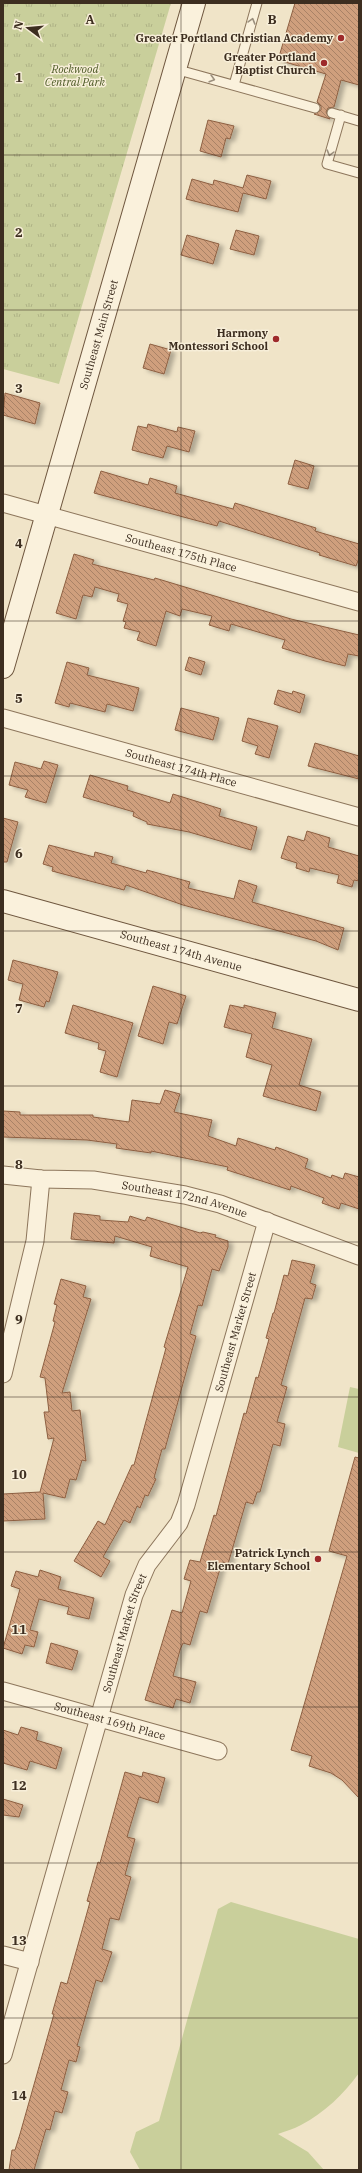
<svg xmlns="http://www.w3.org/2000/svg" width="362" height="2173" viewBox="0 0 362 2173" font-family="'IBM Plex Serif',serif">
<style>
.green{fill:#c9cf9b}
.park{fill:url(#park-tufts)}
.building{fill:url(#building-back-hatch);stroke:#8d5f41;filter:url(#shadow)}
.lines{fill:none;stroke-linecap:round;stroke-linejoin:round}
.lane-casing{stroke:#8d765c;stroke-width:11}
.street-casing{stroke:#8d765c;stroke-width:19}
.secondary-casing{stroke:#6f573f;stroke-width:24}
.lane{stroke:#faf1dc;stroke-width:9}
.street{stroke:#faf1dc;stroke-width:17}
.secondary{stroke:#faf1dc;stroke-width:22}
.oneway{stroke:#9c907e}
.grid{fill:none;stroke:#3d2e20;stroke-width:1;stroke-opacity:0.55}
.poi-dot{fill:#9e2a2b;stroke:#f7eed8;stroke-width:1.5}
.labels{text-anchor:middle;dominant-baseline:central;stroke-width:3;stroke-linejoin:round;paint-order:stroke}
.poi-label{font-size:11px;font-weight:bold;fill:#3d2e20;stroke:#f7eed8;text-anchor:end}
.park-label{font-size:11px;font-style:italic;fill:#4d5a26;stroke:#f7eed8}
.street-label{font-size:11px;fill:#3d2e20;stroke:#f7eed8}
.grid-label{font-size:13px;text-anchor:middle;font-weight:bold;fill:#3d2e20;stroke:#f7eed8;stroke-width:3;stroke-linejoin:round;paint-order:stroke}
</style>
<defs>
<pattern id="park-tufts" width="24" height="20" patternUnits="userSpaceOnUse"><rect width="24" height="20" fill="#c9cf9b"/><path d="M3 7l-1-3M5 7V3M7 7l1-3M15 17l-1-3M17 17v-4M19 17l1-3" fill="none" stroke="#aeb285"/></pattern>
<pattern id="building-back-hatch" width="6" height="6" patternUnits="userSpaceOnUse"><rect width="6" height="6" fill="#cf9f7d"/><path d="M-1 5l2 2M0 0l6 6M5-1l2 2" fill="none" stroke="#a98266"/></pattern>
<filter id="shadow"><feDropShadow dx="4.5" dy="2.5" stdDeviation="2" flood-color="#0004"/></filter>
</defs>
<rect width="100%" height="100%" fill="#f0e4c8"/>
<!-- green -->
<path class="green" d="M350 1387 359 1389V1453L338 1447Z
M231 1902 359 1939V2073C344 2094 324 2113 301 2125 294 2129 285 2131 278 2134L308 2152 324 2170H140L130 2152 136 2132 159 2121 218 1909Z"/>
<!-- park -->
<path class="park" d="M3 3H171L59 384 3 369Z"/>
<!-- building -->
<path class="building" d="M295 3H359V85L341 80 334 107 328 108 326 112 330 119 314 114 321 110V106L317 102 326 74 278 60Z
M208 120 234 126 230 139 226 138 221 157 200 151Z
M247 175 271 181 266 199 243 193 238 212 186 199 192 179 213 185 214 180 243 188Z
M236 230 259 236 254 255 230 249Z
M187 235 219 244 213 264 181 255Z
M150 344 171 350 164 374 143 368Z
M5 393 40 403 35 424 3 415Z
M148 424 177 432 178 427 195 431 189 452 167 446 163 458 132 450 138 426 147 428Z
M295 460 314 466 308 489 288 484Z
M101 471 148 485 150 478 177 486 175 493 233 509 235 503 316 528 315 531 359 544V558L356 566 319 555 320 553 219 521 217 526 94 493Z
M74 554 94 560 92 564 154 580 155 578 291 619 359 635V656L348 654 345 666 325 661 282 648 285 640 231 624 229 631 209 625 212 616 182 609 180 616 166 611 156 646 137 640 140 632 124 628 126 622 123 621 128 604 117 601 119 594 95 587 92 597 83 595 76 619 56 613Z
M189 657 205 662 201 675 185 670Z
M67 662 89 668 87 675 139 688 133 711 107 704 105 712 70 703 69 707 55 703Z
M278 690 292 694 293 691 305 695 300 713 274 704Z
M181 708 219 718 213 740 175 730Z
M248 718 278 726 269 758 255 754 258 746 242 741Z
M315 743 359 756V779L308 766Z
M44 761 58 765 46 803 25 797 28 790 9 785 15 762 41 769Z
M90 775 128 786 127 790 170 803 173 794 221 809 219 816 257 827 251 850 189 832 147 824V822L133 816 134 812 83 797Z
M3 818 18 822 7 862H3Z
M307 831 330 838 328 847 359 856V881L354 880 352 887 337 883 339 875 310 868 309 872 296 868 297 863 281 858 288 836 304 841Z
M49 845 94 857 95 852 113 857 111 863 146 873 147 870 190 882 188 888 234 899 239 880 257 886 252 902 344 928 338 950 316 941 183 905 126 885 124 890 52 871 53 867 43 864Z
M13 960 58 972 49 1002 46 1001 44 1007 19 1000 23 984 8 980Z
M153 986 186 996 177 1024 169 1022 163 1044 138 1036Z
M73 1005 133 1023 117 1077 100 1072 106 1051 98 1049 99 1043 65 1033Z
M230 1005 244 1008V1005L276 1013 272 1028 312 1039 299 1085 321 1092 316 1111 263 1096 272 1065 246 1057 252 1034 224 1027Z
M165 1090 180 1094 174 1112 212 1120 208 1136 236 1146 238 1138 275 1150 276 1147 308 1159 305 1168 331 1178 332 1175 343 1179 345 1173 359 1177V1209L341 1203 339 1209 322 1203 324 1198 291 1186 290 1190 227 1170 228 1167 151 1151V1153L116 1148 117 1144 87 1140 3 1137V1111L20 1112V1115H93V1117L129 1122 132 1100 160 1104Z
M74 1213 100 1216V1220L128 1222 130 1216 145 1221 147 1217 200 1233 203 1232 216 1235 215 1237 228 1241V1247L219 1271 212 1269 202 1306 198 1305 190 1334 196 1336 165 1449H162L154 1478 156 1479 148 1496 145 1495 140 1508 137 1506 130 1523 124 1520 103 1557 110 1561 101 1577 74 1561 98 1521 105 1525 132 1465H134L166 1348 164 1347 188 1267 150 1256 152 1247 115 1236 114 1243 71 1239Z
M292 1260 315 1265 310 1283 316 1285 312 1299 305 1298 281 1385 287 1387 277 1422 285 1424 280 1446 273 1444 260 1492H257L253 1504 246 1502 228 1564 222 1562 207 1613 200 1611 190 1645 183 1643 180 1650 173 1676 196 1682 190 1703 176 1699 173 1708 145 1700 172 1610 182 1613 191 1581 184 1579 190 1560 200 1562 214 1515 216 1516 244 1413 246 1414 256 1377 258 1378 269 1339 266 1338 273 1313H274L284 1275 288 1276Z
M61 1279 86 1286 83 1297 91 1299 62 1393 70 1392 72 1411 80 1410 86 1461 82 1460 76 1480 70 1479 65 1498 43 1493 45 1519 3 1521V1494L40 1492 54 1438 48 1439 44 1412H49L45 1378 40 1377 55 1322 53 1321 57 1305 54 1304Z
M355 1457 359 1458V1798L342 1780 331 1773 309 1766 312 1756 291 1750 347 1556 329 1551Z
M40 1570 61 1577 58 1589 94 1598 89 1619 67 1614 69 1607 39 1599 30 1630 38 1632 34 1647 25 1645 22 1654 3 1648 20 1589 11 1586 16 1571 38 1577Z
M51 1643 78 1651 72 1670 46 1663Z
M21 1727 38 1732 36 1740 62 1748 56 1769 30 1761 27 1770 3 1763V1730L18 1735Z
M125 1772 142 1777 143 1772 165 1778 158 1803 139 1797 127 1837 135 1839 125 1875 131 1877 119 1920 110 1918 102 1949 112 1952 102 1982 96 1980 77 2046 80 2047 76 2062 69 2060 61 2090 68 2092 62 2113 55 2111 50 2130 46 2129 34 2170H9L12 2150H15L20 2134 54 2014H52L61 1982 67 1984 90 1902 87 1901 98 1862 100 1863Z
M3 1799 23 1805 19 1817 3 1815Z"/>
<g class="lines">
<defs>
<path id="lane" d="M175 69 315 108
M234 85 257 3
M332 113 359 121
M341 115 327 164 359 173"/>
<g id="street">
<path id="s1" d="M3 503 359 602"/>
<path id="s2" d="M3 718 359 817"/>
<path id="s3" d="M3 1175 41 1179 93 1180 185 1195 220 1204 359 1256"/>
<path d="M3 1374 35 1241 41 1179"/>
<path id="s4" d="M3 1691 218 1751"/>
<path d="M3 1955 30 1962"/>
<path id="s5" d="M3 2055 134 1595 147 1565 179 1523 186 1505 267 1221"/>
</g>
<g id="secondary">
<path id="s6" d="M3 667 194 3"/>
<path id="s7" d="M3 901 359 1000"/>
</g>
</defs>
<!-- lane casing -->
<use href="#lane" class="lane-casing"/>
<!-- street casing -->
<use href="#street" class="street-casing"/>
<!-- secondary casing -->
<use href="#secondary" class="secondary-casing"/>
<!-- lane -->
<use href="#lane" class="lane"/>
<!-- street -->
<use href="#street" class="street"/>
<!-- secondary -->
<use href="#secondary" class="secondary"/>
</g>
<!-- one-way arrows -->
<defs><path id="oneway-chevron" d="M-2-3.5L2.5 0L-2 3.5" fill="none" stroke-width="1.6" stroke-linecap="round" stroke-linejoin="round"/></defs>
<g class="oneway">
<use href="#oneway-chevron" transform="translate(252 21) rotate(-74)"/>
<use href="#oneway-chevron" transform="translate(212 79) rotate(16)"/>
<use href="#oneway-chevron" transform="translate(330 153) rotate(106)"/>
</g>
<!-- grid -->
<path class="grid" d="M181 3V2170M3 155H359M3 310H359M3 466H359M3 621H359M3 776H359M3 931H359M3 1086H359M3 1242H359M3 1397H359M3 1552H359M3 1707H359M3 1863H359M3 2018H359"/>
<!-- markers -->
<g class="poi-dot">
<circle cx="341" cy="38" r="4"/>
<circle cx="324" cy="63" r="4"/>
<circle cx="276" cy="339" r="4"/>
<circle cx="318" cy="1559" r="4"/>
</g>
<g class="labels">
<!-- poi labels -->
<g class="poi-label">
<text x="333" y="38">Greater Portland Christian Academy</text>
<text x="316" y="57">Greater Portland<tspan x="316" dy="13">Baptist Church</tspan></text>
<text x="268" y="333">Harmony<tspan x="268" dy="13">Montessori School</tspan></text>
<text x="310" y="1553">Patrick Lynch<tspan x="310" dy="13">Elementary School</tspan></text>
</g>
<!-- park labels -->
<g class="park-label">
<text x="75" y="69">Rockwood<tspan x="75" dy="13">Central Park</tspan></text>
</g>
<!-- street labels -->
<g class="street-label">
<text stroke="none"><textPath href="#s6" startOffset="346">Southeast Main Street</textPath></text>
<text stroke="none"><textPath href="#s1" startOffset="185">Southeast 175th Place</textPath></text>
<text stroke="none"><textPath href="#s2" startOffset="185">Southeast 174th Place</textPath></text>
<text stroke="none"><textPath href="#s7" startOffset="185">Southeast 174th Avenue</textPath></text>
<text stroke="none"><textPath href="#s3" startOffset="184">Southeast 172nd Avenue</textPath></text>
<text stroke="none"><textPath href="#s5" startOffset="763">Southeast Market Street</textPath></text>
<text stroke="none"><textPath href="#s5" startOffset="439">Southeast Market Street</textPath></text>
<text stroke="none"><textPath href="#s4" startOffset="111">Southeast 169th Place</textPath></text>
</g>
</g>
<g class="grid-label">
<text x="90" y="24">A</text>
<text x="272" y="24">B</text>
<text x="19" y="82">1</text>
<text x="19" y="237">2</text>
<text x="19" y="393">3</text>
<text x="19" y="548">4</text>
<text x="19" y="703">5</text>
<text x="19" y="858">6</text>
<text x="19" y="1013">7</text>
<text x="19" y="1169">8</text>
<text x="19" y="1324">9</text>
<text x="19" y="1479">10</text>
<text x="19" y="1634">11</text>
<text x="19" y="1790">12</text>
<text x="19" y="1945">13</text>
<text x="19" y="2100">14</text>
</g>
<!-- border -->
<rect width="362" height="2173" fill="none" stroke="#3d2e20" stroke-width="8"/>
<!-- north arrow -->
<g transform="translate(28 28) rotate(286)" stroke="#f7eed8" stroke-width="3" paint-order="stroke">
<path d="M0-3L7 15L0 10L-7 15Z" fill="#3d2e20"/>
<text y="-6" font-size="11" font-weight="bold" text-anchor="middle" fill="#3d2e20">N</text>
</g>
</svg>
